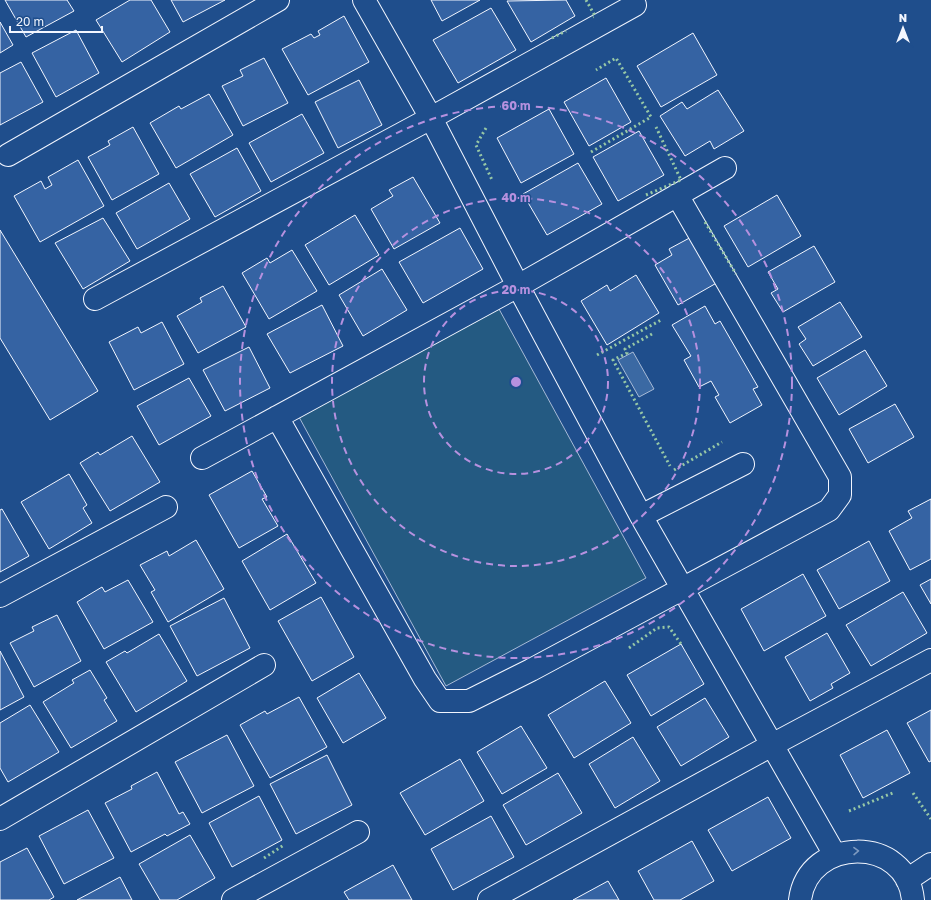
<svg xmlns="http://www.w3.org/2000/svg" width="931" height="900" viewBox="0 0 931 900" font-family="'Golos Text',sans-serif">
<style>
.green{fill:#245a82;stroke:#a8bbd7}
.water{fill:#3b69a3;stroke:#a8bbd7}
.building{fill:#3563a3;stroke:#f2f6ff}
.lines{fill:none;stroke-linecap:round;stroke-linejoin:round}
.minor-casing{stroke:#f2f6ff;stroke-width:24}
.minor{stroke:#1f4e8c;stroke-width:22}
.hedge{stroke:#97c8a6;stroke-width:3;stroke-dasharray:2 3;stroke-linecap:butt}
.oneway{stroke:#7e9ac0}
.ring{fill:none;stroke:#b691df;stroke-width:2;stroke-dasharray:7 5}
.centre{fill:#b691df;stroke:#1f4e8c;stroke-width:2}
.ring-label{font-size:12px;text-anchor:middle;font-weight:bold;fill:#b691df;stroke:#1f4e8c;stroke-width:3;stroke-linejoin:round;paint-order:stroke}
</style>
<rect width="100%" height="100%" fill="#1f4e8c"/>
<!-- green -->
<path class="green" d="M499 309 646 578 446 686 299 417Z"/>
<!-- water -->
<path class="water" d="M633 352 654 389 639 397 618 360Z"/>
<!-- building -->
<path class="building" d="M5 0H67L74 11 26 37Z
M130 0H151L170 32 122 62 96 20Z
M171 0H225L183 22Z
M431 0H480L442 21Z
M566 0 575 16 531 42 507 1Z
M491 8 516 50 458 83 433 40Z
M344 16 369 62 308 95 282 49 311 34 314 38 320 35 318 31Z
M0 22 13 45 0 53Z
M76 30 99 73 56 97 32 53Z
M693 33 717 75 661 107 637 66Z
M264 58 288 103 243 126 222 86 243 76 240 70Z
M21 62 43 102 0 125V73Z
M606 78 631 122 589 146 564 102Z
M359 80 382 125 338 148 315 102Z
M718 90 744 131 714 149 710 141 685 156 660 116 682 102 687 109Z
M209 94 233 135 176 168 150 123 179 106 181 109Z
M549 109 574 154 521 183 497 138Z
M302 114 324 153 271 182 249 143Z
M133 127 159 174 112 200 88 157 110 145 108 141Z
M639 131 664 175 618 201 593 157Z
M237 148 261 191 215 217 190 174Z
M78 160 104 206 40 242 14 196 41 181 45 189 52 185 48 177Z
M578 163 602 204 547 235 523 194Z
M413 177 440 223 394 249 371 209 393 196 389 190Z
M169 183 190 219 137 249 116 213Z
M777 195 801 236 748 267 724 226Z
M355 215 379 255 329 285 305 245Z
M103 218 130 261 83 289 55 243Z
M460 228 483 269 423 303 399 262Z
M0 230 98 391 50 420 0 338Z
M695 235 720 281 678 305 655 265 672 255 669 249Z
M814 246 835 282 783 312 771 293 778 289 768 272Z
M292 250 317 291 269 319 242 273 267 258 270 263Z
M382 269 407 310 363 336 339 295Z
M636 275 659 313 607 345 581 301 607 285 610 291Z
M223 286 246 327 198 353 177 316 202 302 200 298Z
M840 302 862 337 813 366 799 344 806 339 798 327Z
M322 305 343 346 290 373 267 334Z
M705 306 715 324 720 321 758 387 753 389 762 405 730 423 715 397 719 395 711 381 699 387 684 360 691 356 672 325Z
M162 322 184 364 134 390 109 342 138 327 141 333Z
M249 347 270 388 225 411 203 370Z
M865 350 887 386 839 415 817 378Z
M189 378 211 416 159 445 137 406Z
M895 404 914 437 868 463 849 429Z
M132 436 160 482 110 511 80 463 98 452 100 455Z
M252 471 267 497 262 499 278 526 239 548 209 495Z
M69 474 87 505 83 508 92 523 49 549 21 502Z
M931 499V559L910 570 889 531 912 518 908 511Z
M2 509 29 556 0 572V510Z
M287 534 316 583 270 610 242 561Z
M196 540 224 589 168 622 151 592 155 590 140 565 167 551 169 556Z
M869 541 890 581 839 609 817 570Z
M803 574 826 616 764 651 741 609Z
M931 579V604L920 585Z
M128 580 153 622 104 649 77 602 102 587 105 592Z
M903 592 927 633 871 666 846 625Z
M321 597 354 657 312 681 278 621Z
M224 598 250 648 197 676 170 626Z
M57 615 81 661 34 687 10 643 34 631 32 627Z
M827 633 850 673 831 684 833 688 810 701 785 657Z
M159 634 187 681 136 712 106 662 125 651 127 653Z
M681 644 704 684 651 716 627 675Z
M0 651 24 697 0 710Z
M90 670 107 698 104 700 117 721 71 748 43 702 74 683 72 680Z
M359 673 386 718 343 743 317 698Z
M605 681 631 723 574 758 548 715Z
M299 697 327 747 270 778 240 725 265 711 267 714Z
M705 698 729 737 681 766 657 727Z
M30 705 59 752 8 782 0 768V723Z
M931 710V761L929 762 907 723Z
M521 726 547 768 502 794 477 752Z
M887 730 910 773 863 798 840 755Z
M227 735 254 786 202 813 175 762Z
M633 737 660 781 615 808 589 764Z
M327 755 352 805 296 834 270 784Z
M460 759 484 801 425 835 400 793Z
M157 772 179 814 183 812 190 824 167 836 165 834 131 852 105 803 132 789 131 786Z
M558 773 582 813 526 845 503 805Z
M259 796 282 840 232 867 209 823Z
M768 797 791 838 732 871 708 830Z
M88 810 114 858 64 884 39 836Z
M491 816 514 857 453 890 431 849Z
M190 835 215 878 177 900H160L139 864Z
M692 841 714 881 680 900H654L638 871Z
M27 848 54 897 49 900H0V862Z
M393 865 412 900H349L344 892Z
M120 877 132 900H77Z
M608 881 619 900H573Z"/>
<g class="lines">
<defs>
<path id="minor" d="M364 0 431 118 518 286 641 516 835 855
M8 155 278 0
M95 299 431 118 635 5
M277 417 425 679 440 701H469L531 670 829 510 840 495V477L677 195
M202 458 518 286 725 168
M641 516 743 464
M0 596 166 507
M0 819 264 665
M907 880 931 864
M233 900 358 832
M489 900 772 745 931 660
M800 900C808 836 907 835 913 900"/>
</defs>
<!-- minor casing -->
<use href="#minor" class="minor-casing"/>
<!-- minor -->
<use href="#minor" class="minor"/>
<!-- hedge -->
<path class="hedge" d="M586 0 595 16 593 17
M552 38 566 31
M486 128 476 145 492 180
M591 152 651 117 616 58 596 70
M646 195 681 180 656 127
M705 222 736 274
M652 334 625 349 627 353 613 360 670 466
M597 355 661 320
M674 470 722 442
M629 648 657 628 669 627 681 644
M913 793 931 819
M849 811 895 792
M264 858 284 845"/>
</g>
<!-- one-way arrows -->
<defs><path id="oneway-chevron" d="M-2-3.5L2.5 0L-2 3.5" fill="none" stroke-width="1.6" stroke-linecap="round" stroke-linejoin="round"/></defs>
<use class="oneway" href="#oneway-chevron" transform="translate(856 851) rotate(-1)"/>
<!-- distance rings -->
<g class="ring">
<circle cx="516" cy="382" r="92"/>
<circle cx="516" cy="382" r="184"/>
<circle cx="516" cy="382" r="276"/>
</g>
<circle cx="516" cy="382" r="6" class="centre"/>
<g class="ring-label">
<text x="516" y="110">60 m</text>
<text x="516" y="202">40 m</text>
<text x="516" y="294">20 m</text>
</g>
<!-- north arrow -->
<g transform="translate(903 28)" stroke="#1f4e8c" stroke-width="3" paint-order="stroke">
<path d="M0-3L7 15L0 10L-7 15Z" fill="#f2f6ff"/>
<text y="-6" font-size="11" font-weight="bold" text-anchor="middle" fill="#f2f6ff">N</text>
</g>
<!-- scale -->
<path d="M10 26v6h92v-6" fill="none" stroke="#f2f6ff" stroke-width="2"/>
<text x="16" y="26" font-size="12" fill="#f2f6ff" stroke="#1f4e8c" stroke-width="3" paint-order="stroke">20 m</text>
</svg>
